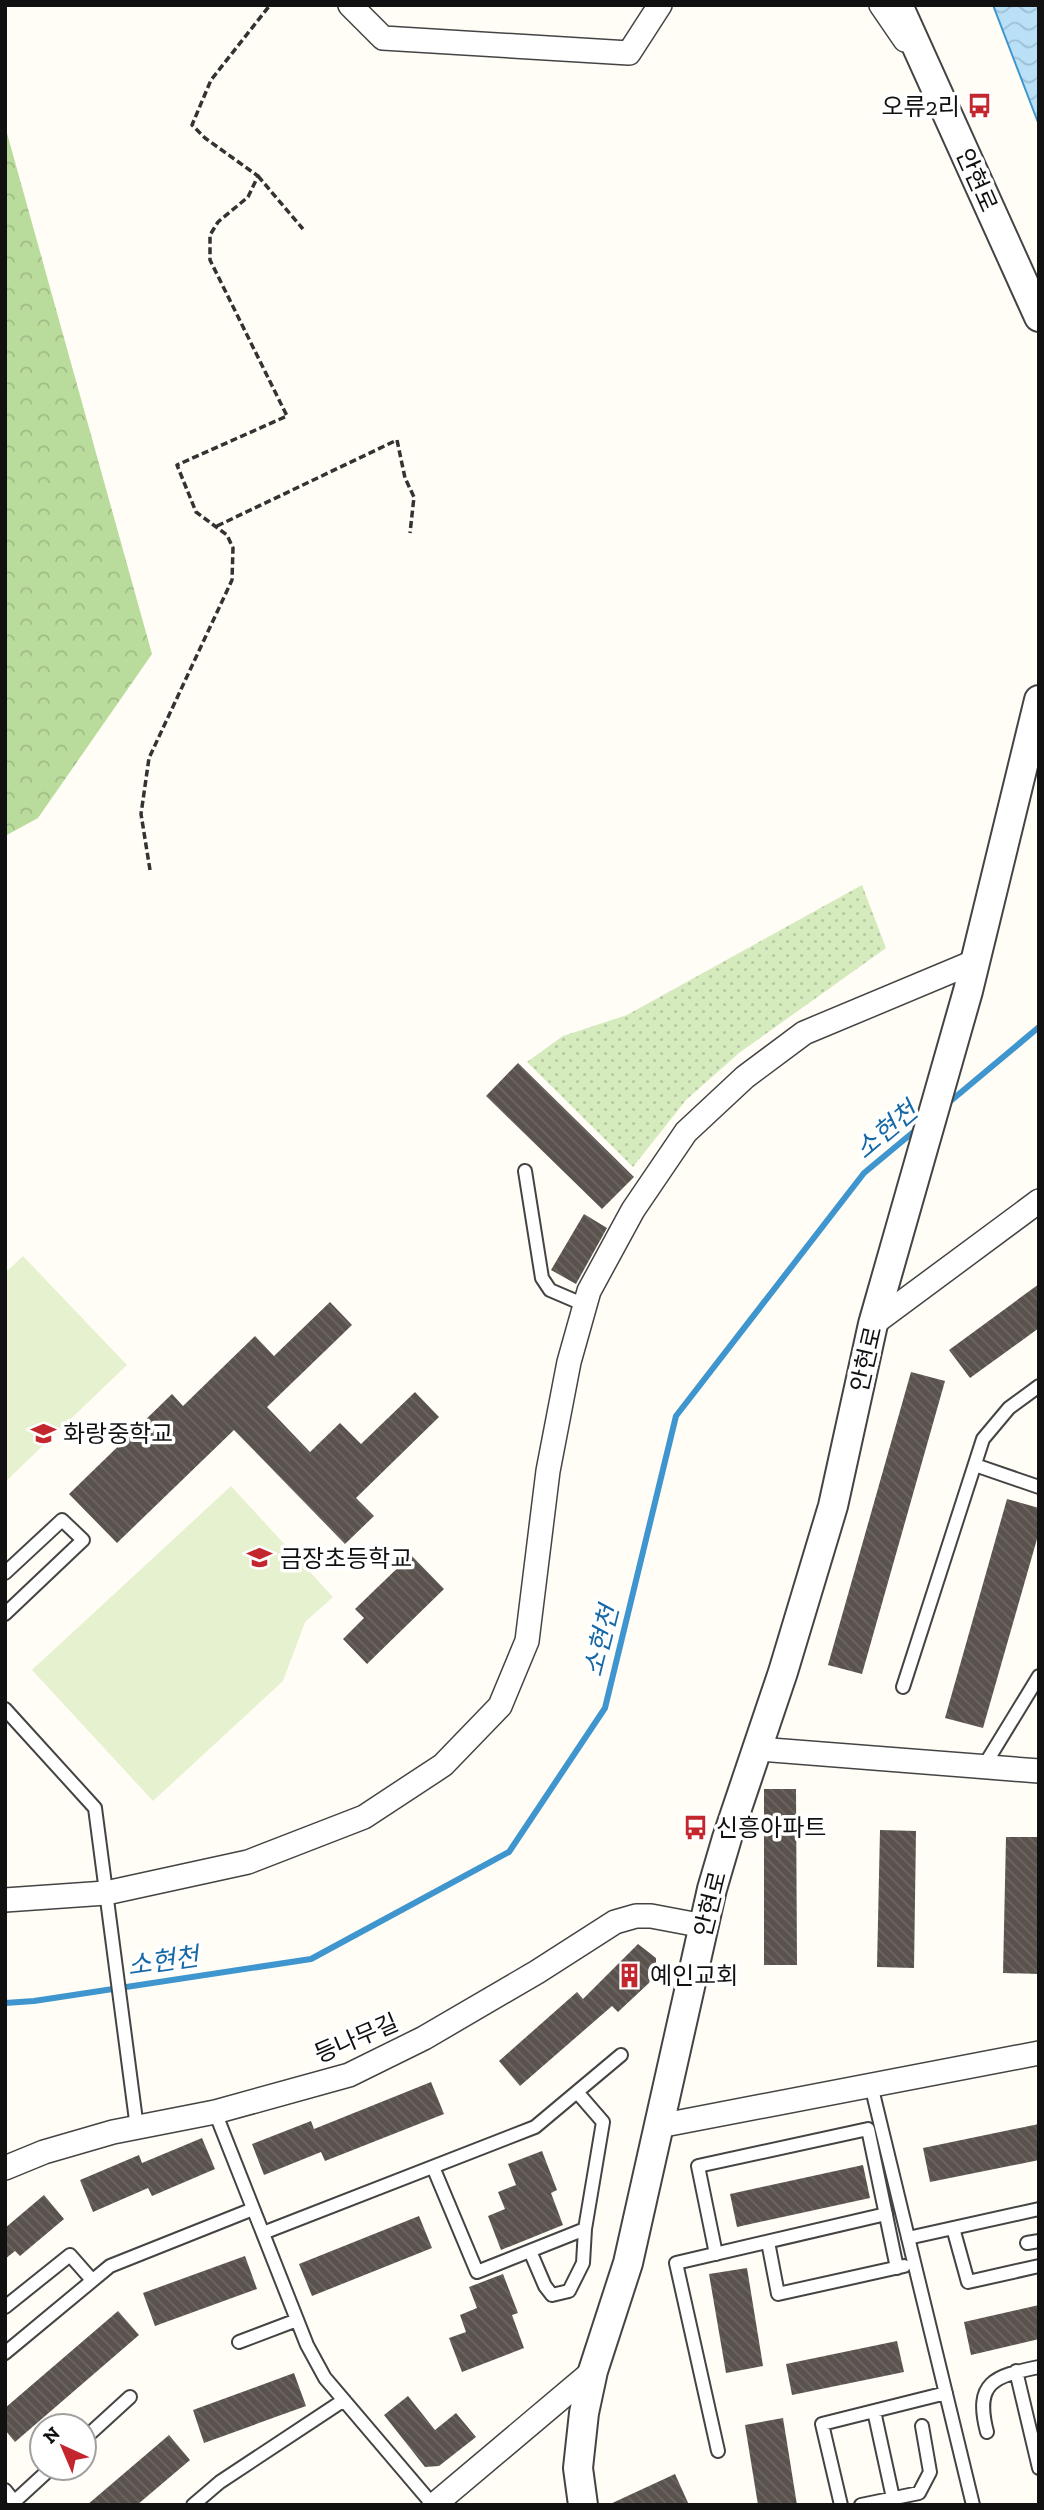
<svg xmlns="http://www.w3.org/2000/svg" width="1044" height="2510" viewBox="0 0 1044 2510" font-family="'Zilla Slab','Noto Sans KR',serif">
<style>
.grass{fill:url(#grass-dots)}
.forest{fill:url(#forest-crowns)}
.pitch{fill:#e6f2cf}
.water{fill:url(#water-waves);stroke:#3f96cf;stroke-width:2}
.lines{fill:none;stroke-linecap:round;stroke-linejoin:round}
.stream{stroke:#3f96cf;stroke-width:6}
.building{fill:url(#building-back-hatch)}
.service-casing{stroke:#444;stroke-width:16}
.minor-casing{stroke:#444;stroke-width:26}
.tertiary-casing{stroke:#444;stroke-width:32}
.path{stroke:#333;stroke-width:3.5;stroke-dasharray:7 3.5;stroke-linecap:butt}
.service{stroke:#fff;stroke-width:12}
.minor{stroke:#fff;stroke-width:23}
.tertiary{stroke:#fff;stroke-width:28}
.labels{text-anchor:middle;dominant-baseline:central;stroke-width:7;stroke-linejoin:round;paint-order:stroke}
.poi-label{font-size:24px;fill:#111;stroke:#fff;text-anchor:start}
.street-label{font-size:24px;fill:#111;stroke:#fff}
.water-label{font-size:26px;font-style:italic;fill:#1768a6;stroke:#fff}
</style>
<defs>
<pattern id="grass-dots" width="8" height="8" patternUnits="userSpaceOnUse" patternTransform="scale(1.75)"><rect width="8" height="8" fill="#d5ebbd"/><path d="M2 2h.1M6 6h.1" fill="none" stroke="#b6c8a1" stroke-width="1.8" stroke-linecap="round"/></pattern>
<pattern id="forest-crowns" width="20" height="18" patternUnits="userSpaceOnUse" patternTransform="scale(1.75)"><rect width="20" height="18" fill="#b9dc9c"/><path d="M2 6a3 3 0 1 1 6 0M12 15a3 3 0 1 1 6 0" fill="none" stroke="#9ebc85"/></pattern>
<pattern id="water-waves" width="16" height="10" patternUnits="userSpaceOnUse" patternTransform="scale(1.75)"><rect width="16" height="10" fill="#b9e0f7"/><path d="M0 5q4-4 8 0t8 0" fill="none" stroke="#9ebfd3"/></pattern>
<pattern id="building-back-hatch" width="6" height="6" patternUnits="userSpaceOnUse" patternTransform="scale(1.75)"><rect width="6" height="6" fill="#5a524d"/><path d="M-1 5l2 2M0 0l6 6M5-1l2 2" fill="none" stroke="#6d6662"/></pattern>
</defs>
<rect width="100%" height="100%" fill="#fffdf5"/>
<!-- grass -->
<path class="grass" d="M862 885 886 948 739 1053 686 1100 633 1167 527 1062 563 1036 627 1015Z"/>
<!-- forest -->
<path class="forest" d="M5 126 152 654 38 818 5 836Z"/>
<!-- pitch -->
<path class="pitch" d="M23 1256 127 1365 5 1482V1273Z
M231 1486 333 1597 305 1622 283 1681 153 1801 32 1670Z"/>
<!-- water -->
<path class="water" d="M993 5H1039V125Z"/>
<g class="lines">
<!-- stream -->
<path class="stream" d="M947 1104 1039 1027
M5 2003 34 2001 311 1959 509 1852 605 1708 676 1416 864 1173 917 1129"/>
</g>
<!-- building -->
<path class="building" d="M518 1063 634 1177 602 1209 486 1096Z
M584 1214 607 1228 576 1284 551 1270Z
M1039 1284V1328L970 1378 949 1350Z
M330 1302 352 1325 267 1407 310 1452 340 1423 361 1444 415 1392 439 1417 356 1498 374 1516 345 1544 234 1430 117 1543 69 1494 172 1394 183 1406 255 1336 274 1356Z
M911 1372 945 1381 862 1674 828 1665Z
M1007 1499 1039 1508V1532L983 1728 945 1718Z
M411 1555 444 1589 367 1664 343 1639 364 1618 355 1609Z
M764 1789H796L797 1965H764Z
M880 1830 916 1831 914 1968 877 1967Z
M1006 1837H1039V1974L1003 1973Z
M638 1944 656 1958V1967L649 1983 618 2012 612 2006 520 2086 499 2061 577 1992 583 1999Z
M431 2082 444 2114 325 2161 321 2152 264 2175 252 2144 311 2121 314 2129Z
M1039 2124V2160L930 2182 923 2148Z
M202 2138 215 2169 152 2196 148 2188 93 2212 80 2180 139 2155 142 2163Z
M542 2151 557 2190 551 2193 563 2225 501 2250 488 2216 505 2209 498 2192 516 2185 508 2164Z
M863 2165 870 2198 737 2227 730 2194Z
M44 2195 64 2219 20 2256 15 2251 5 2259V2228Z
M419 2216 432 2248 312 2296 299 2264Z
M245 2256 257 2289 155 2326 143 2293Z
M747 2268 763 2366 726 2373 709 2274Z
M503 2274 518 2313 512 2315 524 2348 462 2372 449 2338 466 2332 460 2315 477 2308 469 2287Z
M1039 2305V2339L971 2355 964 2322Z
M118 2311 139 2335 15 2442 5 2430V2408Z
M897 2341 904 2372 792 2395 786 2364Z
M294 2373 306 2406 204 2443 193 2410Z
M408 2396 435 2430 456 2413 476 2437 439 2466 425 2467 384 2415Z
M783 2418 797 2505H758L745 2425Z
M169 2435 190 2460 137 2505H87Z
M675 2474 689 2505H608Z"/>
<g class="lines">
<defs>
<path id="service" d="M525 1171 542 1278 550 1290 585 1305
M975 1465 1039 1487
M5 1573 62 1520 83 1540 5 1614
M903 1687 983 1439 1009 1408 1039 1386
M5 1709 95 1808 137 2128
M984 1766 1039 1676
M871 2085 973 2505
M215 2112 307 2345 325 2378 433 2505
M433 2167 477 2272 585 2229 603 2122 577 2092
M953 2228 968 2282 1039 2266
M263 2233 535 2127 621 2055
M908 2238 1039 2209
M768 2242 778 2294 904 2266
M1027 2243 1039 2241
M530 2251 545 2286 552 2295 569 2291 583 2263 585 2229
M716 2254 698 2166 868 2129 897 2268
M5 2307 70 2255 92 2280
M239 2342 297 2320
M5 2353 110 2266 253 2209
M1016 2371 1039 2468
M874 2411 893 2498
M987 2432C974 2382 994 2376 1039 2367
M84 2439 130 2397
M718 2451 676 2263 886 2214
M5 2490 17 2505
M14 2502 51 2468
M193 2505 220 2482 344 2400
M841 2505 822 2424 946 2393
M861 2505 919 2493 930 2472 922 2426"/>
<path id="minor" d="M350 5 383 38 629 53 660 5
M881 5 905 40
M873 1324 1039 1201
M758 1749 1039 1771
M5 1900 106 1893 248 1862 364 1817 443 1765 500 1706 527 1641 548 1471 569 1362 589 1291 633 1210 686 1132 745 1077 804 1033 976 961
M659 2126 1039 2053
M5 2168 44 2152 113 2132 215 2112 349 2075 424 2038 537 1972 615 1922 636 1916H651L704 1926
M434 2505 593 2371"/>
<path id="tertiary" d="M898 5 1039 317
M583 2505 578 2468 584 2413 593 2371 628 2263 712 1889 727 1838 783 1672 833 1506 873 1324 968 991 1039 700"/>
</defs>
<!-- service casing -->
<use href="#service" class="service-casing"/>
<!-- minor casing -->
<use href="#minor" class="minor-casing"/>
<!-- tertiary casing -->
<use href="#tertiary" class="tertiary-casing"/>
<!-- path -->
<path class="path" d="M258 176 303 229
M217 526 397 440 405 478 414 497 410 533
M150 870 141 814 149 758 232 580 233 548 227 535 196 512 177 465 287 416 210 260V235L218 222 248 197 258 176 205 138 192 125 211 80 270 5"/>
<!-- service -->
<use href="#service" class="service"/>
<!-- minor -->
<use href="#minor" class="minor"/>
<!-- tertiary -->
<use href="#tertiary" class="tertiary"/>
</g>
<!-- icons -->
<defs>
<symbol id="bus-bare" viewBox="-9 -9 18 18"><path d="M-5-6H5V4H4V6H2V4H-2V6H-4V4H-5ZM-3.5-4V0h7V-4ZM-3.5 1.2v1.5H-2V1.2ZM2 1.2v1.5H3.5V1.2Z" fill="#c4262e" stroke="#fff" stroke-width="2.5" paint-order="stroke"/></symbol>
<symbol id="school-bare" viewBox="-9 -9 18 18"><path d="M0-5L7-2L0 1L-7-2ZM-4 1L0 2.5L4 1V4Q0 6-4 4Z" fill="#c4262e" stroke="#fff" stroke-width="2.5" paint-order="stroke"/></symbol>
<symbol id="building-bare" viewBox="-9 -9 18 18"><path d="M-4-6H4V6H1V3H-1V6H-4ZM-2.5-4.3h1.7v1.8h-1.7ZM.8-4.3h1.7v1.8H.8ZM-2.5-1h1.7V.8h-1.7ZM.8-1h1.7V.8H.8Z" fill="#c4262e" stroke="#fff" stroke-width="2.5" paint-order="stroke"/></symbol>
</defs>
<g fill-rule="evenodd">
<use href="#bus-bare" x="962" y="88" width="35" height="35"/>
<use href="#school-bare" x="26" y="1416" width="35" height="35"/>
<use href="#school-bare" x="242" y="1540" width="35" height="35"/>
<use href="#bus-bare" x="678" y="1810" width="35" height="35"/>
<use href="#building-bare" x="612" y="1958" width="35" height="35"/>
</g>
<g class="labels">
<!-- poi labels -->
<g class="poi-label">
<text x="960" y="106" text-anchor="end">오류2리</text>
<text x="63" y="1433">화랑중학교</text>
<text x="280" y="1558">금장초등학교</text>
<text x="716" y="1827">신흥아파트</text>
<text x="650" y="1975">예인교회</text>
</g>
<!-- street labels -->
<g class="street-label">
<text transform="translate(977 180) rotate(66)">안현로</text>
<text transform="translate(866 1359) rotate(-77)">안현로</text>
<text transform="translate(710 1904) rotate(-76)">안현로</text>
<text transform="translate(356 2038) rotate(-23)">등나무길</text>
</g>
<!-- water labels -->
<g class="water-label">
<text transform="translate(886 1130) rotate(-40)">소현천</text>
<text transform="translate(601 1641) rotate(-76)">소현천</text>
<text transform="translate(163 1961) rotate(-8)">소현천</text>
</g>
</g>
<!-- border -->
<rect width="1044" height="2510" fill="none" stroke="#111111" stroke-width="14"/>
<!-- north arrow -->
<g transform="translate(63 2447) rotate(316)"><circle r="33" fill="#ffffff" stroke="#a0a0a0" stroke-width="2"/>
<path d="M0-5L12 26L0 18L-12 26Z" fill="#c4262e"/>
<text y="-10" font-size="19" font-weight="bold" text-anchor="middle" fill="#111111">N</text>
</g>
</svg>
